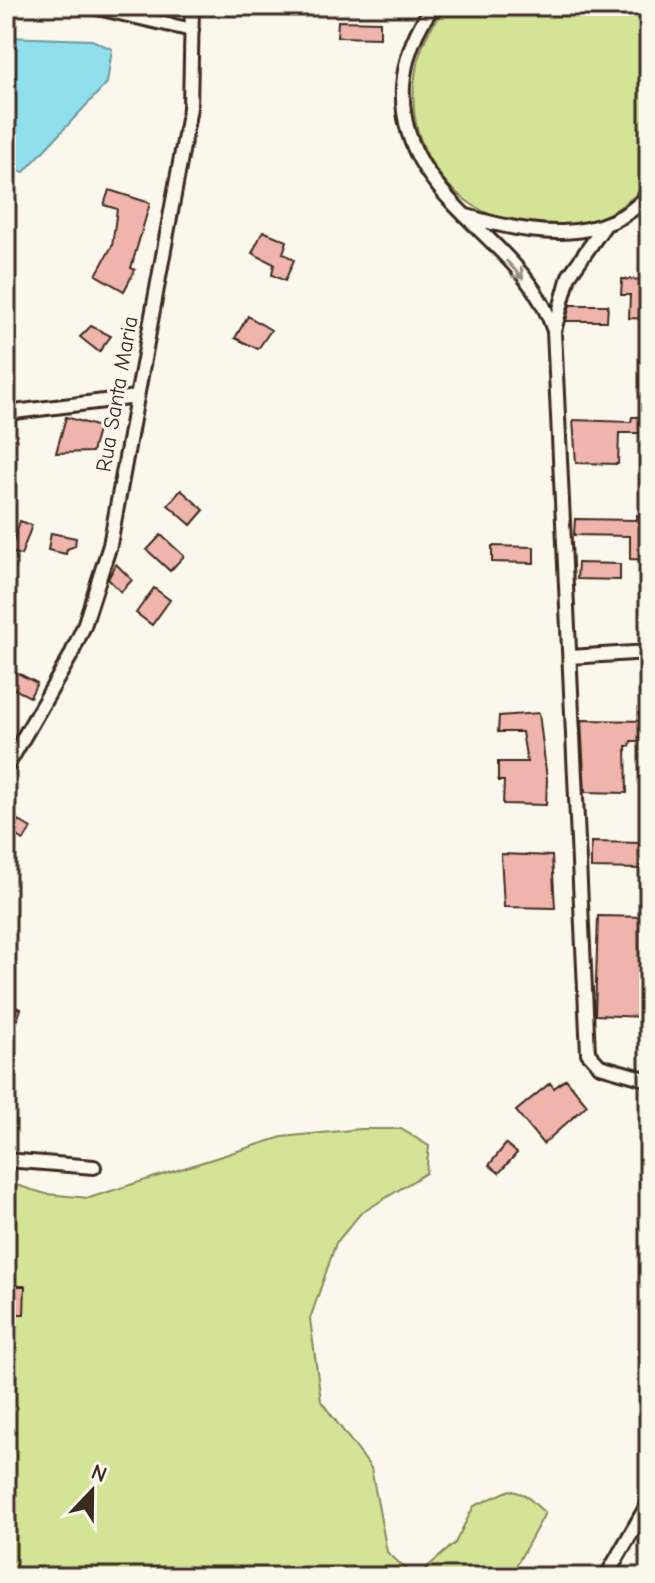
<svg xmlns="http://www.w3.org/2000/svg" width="655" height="1583" viewBox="0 0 655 1583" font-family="'Comic Neue',sans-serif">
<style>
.green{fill:#d4e497;stroke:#88875a;stroke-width:2}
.water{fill:#8fdfec;stroke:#6d979a;stroke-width:2}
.building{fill:#efb4ac;stroke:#3b2a1e;stroke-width:2}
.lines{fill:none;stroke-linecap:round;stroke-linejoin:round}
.minor-casing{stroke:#3b2a1e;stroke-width:18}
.minor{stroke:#fbf7ec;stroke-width:12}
.oneway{stroke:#9b9085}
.labels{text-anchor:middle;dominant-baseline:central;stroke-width:6;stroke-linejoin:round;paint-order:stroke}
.street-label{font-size:22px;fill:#3b2a1e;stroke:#fbf7ec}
</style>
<rect width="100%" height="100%" fill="#fbf7ec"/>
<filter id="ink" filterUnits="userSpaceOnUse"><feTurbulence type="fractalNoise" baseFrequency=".0125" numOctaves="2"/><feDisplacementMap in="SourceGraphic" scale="16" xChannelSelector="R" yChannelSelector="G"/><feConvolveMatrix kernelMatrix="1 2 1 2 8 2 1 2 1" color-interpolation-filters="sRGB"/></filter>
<g filter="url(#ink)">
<!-- green -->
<path class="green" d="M449 6H649V181C564 282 396 208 415 77 418 51 429 24 449 6Z
M361 1129H401L429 1146 426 1173 360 1214 336 1243 310 1319 321 1401 371 1468 387 1552 415 1577H6V1182L46 1194 89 1198 282 1137Z
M510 1490 525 1495 545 1513 510 1577H416L455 1543 474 1506Z"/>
<!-- water -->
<path class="water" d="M6 37 92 40 112 49 107 83 24 172 6 170Z"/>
<!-- building -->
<path class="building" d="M338 21 380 22V38L337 37Z
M109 190 150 203 131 268 135 270 124 291 96 275 112 246 117 209 104 205Z
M263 231 287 241 283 253 294 260 285 281 272 275 274 264 252 253Z
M622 279 649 280V319L629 318 630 295H621Z
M570 305H608L607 321H566Z
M248 316 271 330 258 349 235 338Z
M91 326 111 336 99 352 80 337Z
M66 417 99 427 92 452 56 453Z
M632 417H649V433H619L618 464 576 463 573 420 631 422Z
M181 490 204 510 191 525 168 505Z
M637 515 649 516V560L630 559V536L574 535 575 519 637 520Z
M20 521 32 525 21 555 10 552Z
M51 533 76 538 75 546 67 549 66 554 48 550Z
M161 535 184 556 170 571 147 550Z
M492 546 534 547V563L492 562Z
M578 563 620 564V580L577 579Z
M116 564 132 580 121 592 108 579Z
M154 588 170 600 152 625 136 613Z
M6 667 37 683 30 697 6 685Z
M539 713 547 779 546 805 503 804 504 781H498V762H527L522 732H498L499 716Z
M581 720 649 721V741H631L630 746H626L627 793 585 792Z
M6 813 31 828 24 840 6 831Z
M591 842 642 843V869L591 868Z
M501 854 552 856 555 908 504 907Z
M598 916 649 917 645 1017 595 1015Z
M6 1004 21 1009 8 1047H6Z
M566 1079 587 1105 543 1144 516 1111 550 1083 554 1088Z
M506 1144 517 1153 499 1173 489 1165Z
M6 1286H25L24 1314H6Z"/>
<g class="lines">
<defs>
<path id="minor" d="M89 6 192 30
M434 6C416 28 405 57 403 86 397 202 524 234 554 331L588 1053 600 1066 649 1080
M467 216C526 234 602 248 649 194
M554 331 569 276 605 225
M14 412 137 397
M570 657 649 652
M6 768 70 657 84 626 110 545 190 108 192 6
M6 1160 94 1167
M606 1577 649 1502"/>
</defs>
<!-- minor casing -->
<use href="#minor" class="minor-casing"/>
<!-- minor -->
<use href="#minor" class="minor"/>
</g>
<!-- one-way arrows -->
<defs><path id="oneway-shaft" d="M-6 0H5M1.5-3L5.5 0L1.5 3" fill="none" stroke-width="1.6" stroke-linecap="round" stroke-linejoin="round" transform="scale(2)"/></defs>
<use class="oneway" href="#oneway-shaft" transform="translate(515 270) rotate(47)"/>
</g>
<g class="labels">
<!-- street labels -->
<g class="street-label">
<text transform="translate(117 394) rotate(-80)">Rua Santa Maria</text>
</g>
</g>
<!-- margin -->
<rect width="655" height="1583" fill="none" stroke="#fbf7ec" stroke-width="32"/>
<rect x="16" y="16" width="623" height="1551" fill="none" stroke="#3b2a1e" stroke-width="3" filter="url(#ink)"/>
<!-- north arrow -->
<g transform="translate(92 1491) rotate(22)" stroke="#fbf7ec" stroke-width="6" paint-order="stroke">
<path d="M0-6L14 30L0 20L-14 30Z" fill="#3b2a1e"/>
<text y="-12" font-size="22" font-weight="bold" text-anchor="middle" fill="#3b2a1e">N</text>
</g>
</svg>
